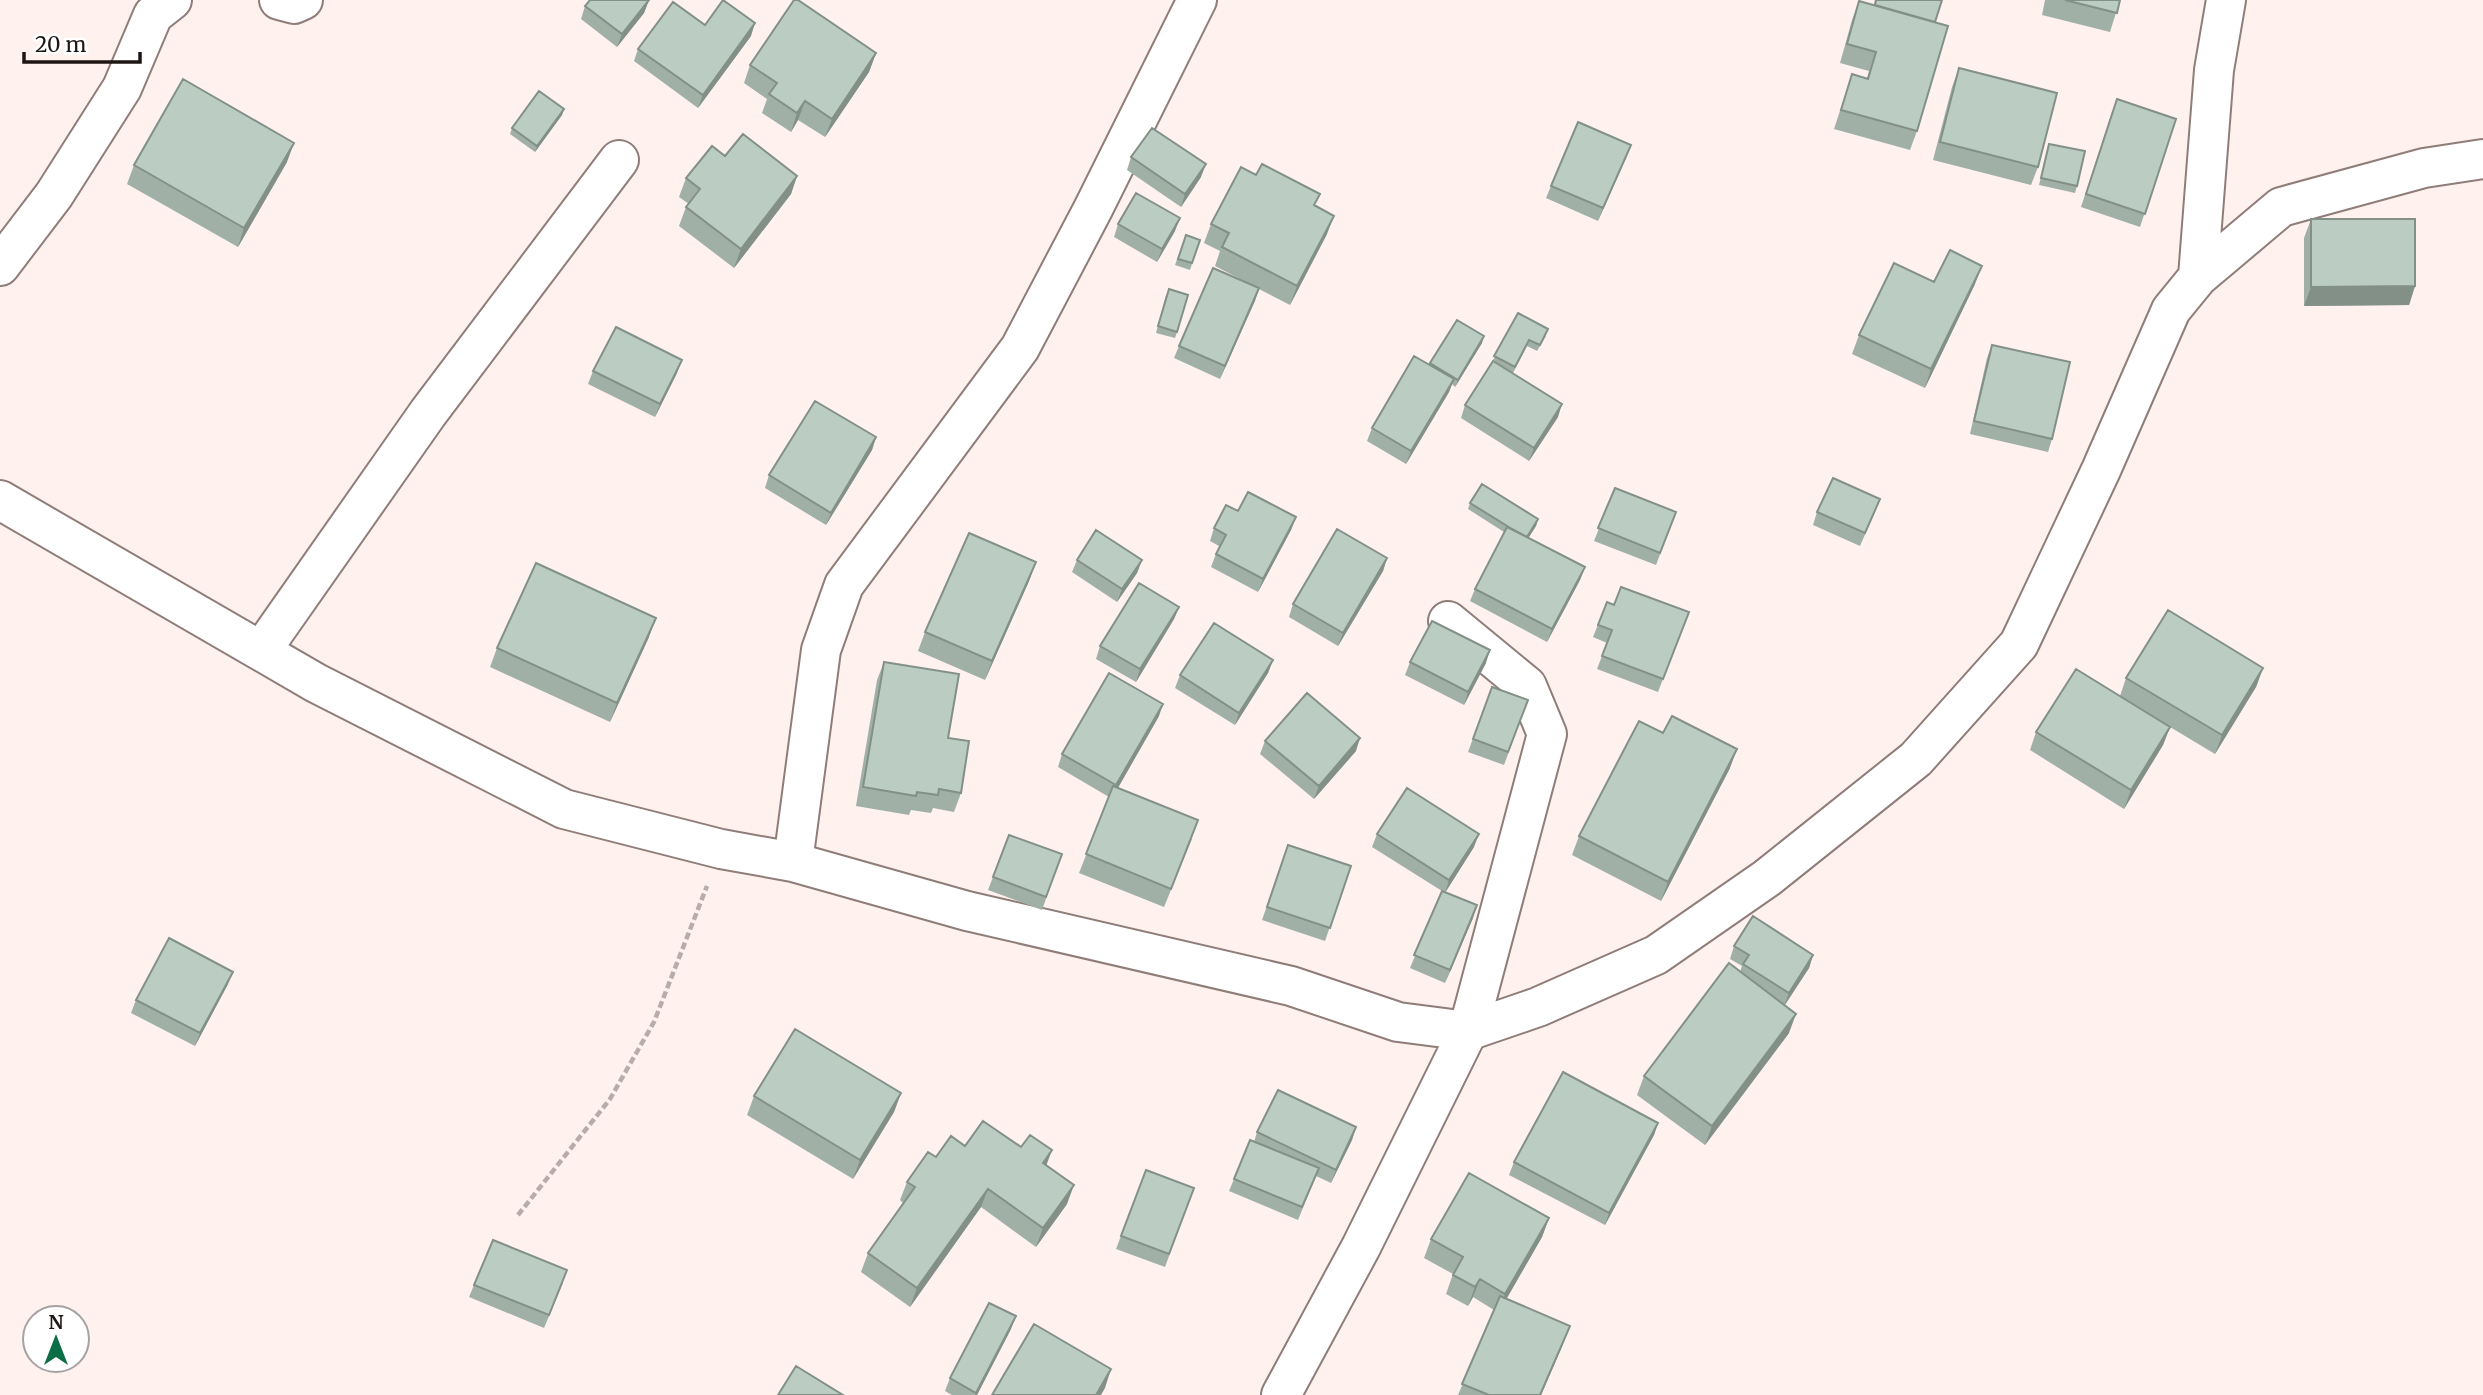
<svg xmlns="http://www.w3.org/2000/svg" width="2483" height="1395" viewBox="0 0 2483 1395" font-family="Merriweather,serif">
<style>
.lines{fill:none;stroke-linecap:round;stroke-linejoin:round}
.minor-casing{stroke:#907c78;stroke-width:42}
.path{stroke:#b8acaa;stroke-width:4.5;stroke-dasharray:7 3.5;stroke-linecap:butt}
.minor{stroke:#fff;stroke-width:38}
.wall{fill:#a1b0a7}
.shaded-wall{fill:#839088}
.building{fill:#bbcdc2;stroke:#839088;stroke-width:2}
</style>
<rect width="100%" height="100%" fill="#fef1ee"/>
<g class="lines">
<defs>
<path id="minor" d="M279 0 294 4 303 0
M0 266 54 195 122 88 153 15 172 0
M2198 277 2214 70 2226 0
M0 500 316 683 564 809 721 849 793 862 967 911 1291 986 1398 1022 1468 1031 1538 1007 1656 955 1767 878 1916 759 2019 644 2101 470 2171 310 2198 277 2281 207 2424 168 2483 159
M261 651 428 413 619 160
M793 862 821 650 844 585 1020 348 1093 209 1197 0
M1281 1395 1361 1247 1468 1031 1547 734 1527 686 1448 621"/>
</defs>
<!-- minor casing -->
<use href="#minor" class="minor-casing"/>
<!-- path -->
<path class="path" d="M518 1215 610 1099 654 1022 707 886"/>
<!-- minor -->
<use href="#minor" class="minor"/>
</g>
<!-- wall -->
<path class="wall" d="M649 0 644 13 617 47 581 19 585 6Z
M1875 0H1942L1935 22 1917 131 1910 150 1834 129 1852 74 1867 78 1869 71 1840 63 1852 20 1859 1 1874 5Z
M2045 0H2120L2110 32 2042 15Z
M705 25 751 36 698 108 634 61 638 49Z
M876 53 869 72 825 137 798 120 791 132 762 113 767 99 744 83 750 65Z
M1959 68 2038 167 2031 185 1933 160 1952 87Z
M564 109 562 115 535 152 510 134 512 128Z
M2112 112 2176 119 2140 227 2081 207Z
M2049 144 2077 186 2075 193 2039 185Z
M1631 145 1598 221 1546 198 1551 186Z
M1131 157 1201 177 1181 207 1127 170Z
M287 162 238 247 127 184 134 165Z
M797 176 791 194 734 268 679 226 686 207 689 204 679 197 686 178Z
M1316 206 1327 234 1290 305 1259 289 1220 379 1174 358 1179 346 1244 281 1215 266 1220 251 1204 243 1211 224Z
M2311 219 2415 286 2409 305 2304 306V238Z
M1118 224 1175 231 1157 262 1114 237Z
M1186 235 1200 240 1190 270 1175 265Z
M1934 282 1975 284 1925 388 1852 354 1859 335Z
M1166 295 1177 332 1175 338 1156 333Z
M1518 313 1546 336 1537 351 1527 346 1513 373 1558 417 1529 461 1461 418 1465 405 1492 362Z
M1457 320 1482 343 1455 387 1452 384 1449 392 1406 464 1367 441 1372 428 1430 365Z
M1992 345 2052 439 2048 452 1970 434 1987 358Z
M593 371 677 373 655 417 588 384Z
M876 437 872 450 826 525 765 488 769 475Z
M1615 488 1676 512 1656 565 1594 541Z
M1470 503 1538 519 1536 526 1528 538 1585 567 1580 580 1547 642 1470 601 1475 589 1504 532 1468 509Z
M1238 511 1296 517 1291 530 1258 592 1211 567 1219 546 1210 541 1214 528Z
M1817 512H1875L1860 546 1813 525Z
M1387 558 1383 571 1338 646 1289 617 1293 604Z
M1077 560H1142L1137 573 1117 602 1072 572Z
M1036 562 1029 581 985 680 918 651 925 632Z
M1607 602 1614 605 1689 612 1658 692 1597 669 1607 643 1593 637Z
M1179 607 1174 619 1136 682 1096 659 1100 646Z
M649 637 610 722 490 667 497 648Z
M1273 660 1268 673 1235 725 1175 688 1180 675Z
M884 662 961 793 954 812 933 808 931 813 911 810 909 815 856 806 877 680Z
M1410 662 1486 663 1464 705 1405 675Z
M2263 668 2256 687 2215 754 2170 727 2163 745 2124 809 2030 750 2036 732 2120 696 2126 678Z
M1492 687 1528 700 1504 765 1468 752Z
M1159 716 1118 788 1192 839 1164 907 1079 873 1109 797 1058 767 1062 754Z
M1663 733 1730 768 1661 901 1572 855 1579 836Z
M1265 741 1356 751 1314 799 1260 754Z
M1377 834 1474 847 1445 892 1473 918 1445 983 1410 968 1442 891 1372 847Z
M1009 835 1062 854 1042 910 988 890Z
M1288 845 1351 866 1325 941 1262 920Z
M1734 946 1813 955 1809 968 1785 1005 1789 1033 1705 1145 1637 1095 1644 1076 1740 972 1742 966 1730 959Z
M228 984 195 1046 131 1013 136 1000Z
M901 1093 894 1112 853 1179 747 1115 754 1096Z
M1658 1123 1654 1135 1605 1225 1509 1175 1514 1162Z
M1356 1127 1352 1140 1331 1183 1316 1176 1298 1220 1229 1191 1234 1179 1254 1142 1257 1132Z
M965 1146 1047 1165 1067 1204 1036 1247 981 1207 910 1307 861 1272 868 1253 903 1203 900 1200 907 1182 936 1157Z
M1146 1170 1194 1188 1165 1267 1116 1249Z
M1549 1218 1542 1237 1506 1299 1563 1344 1541 1395H1458L1494 1310 1473 1297 1468 1306 1446 1294 1453 1274 1424 1258 1431 1239Z
M563 1283 544 1328 469 1297 474 1285Z
M1011 1329 977 1395H952L945 1391 950 1378Z"/>
<!-- shaded-wall -->
<path class="shaded-wall" d="M649 0 644 13 617 47 622 34Z
M755 23 751 36 698 108 703 95Z
M876 53 869 72 825 137 832 119Z
M805 101 798 120 791 132 797 113Z
M564 109 562 115 535 152 537 146Z
M294 143 287 162 238 247 244 228Z
M1631 145 1626 158 1598 221 1603 208Z
M1206 164 1201 177 1181 207 1185 194Z
M797 176 791 194 734 268 741 249Z
M1334 216 1327 234 1290 305 1297 286Z
M1180 218 1175 231 1157 262 1162 249Z
M1982 266 1975 284 1925 388 1931 369Z
M2415 286 2409 305 2304 306 2311 287Z
M1259 288 1255 301 1220 379 1225 366Z
M1484 336 1482 343 1455 387 1458 380Z
M682 360 677 373 655 417 660 404Z
M1454 379 1449 392 1406 464 1411 451Z
M1562 404 1558 417 1529 461 1534 448Z
M876 437 872 450 826 525 831 513Z
M1296 517 1291 530 1258 592 1263 579Z
M1538 519 1536 526 1524 545 1526 538Z
M1387 558 1383 571 1338 646 1343 633Z
M1142 560 1137 573 1117 602 1122 589Z
M1036 562 1029 581 985 680 992 661Z
M1585 567 1580 580 1547 642 1552 629Z
M1179 607 1174 619 1136 682 1140 669Z
M656 618 649 637 610 722 617 703Z
M1490 650 1486 663 1464 705 1468 692Z
M1273 660 1268 673 1235 725 1239 713Z
M2263 668 2256 687 2215 754 2222 735Z
M1163 704 1159 716 1112 798 1116 785Z
M2170 727 2163 745 2124 809 2131 790Z
M1360 738 1356 751 1314 799 1319 786Z
M1737 749 1730 768 1661 901 1668 882Z
M1479 834 1474 847 1445 893 1449 880Z
M1477 905 1473 918 1445 983 1450 970Z
M1813 955 1809 968 1784 1006 1789 993Z
M233 972 228 984 195 1046 200 1033Z
M1796 1014 1789 1033 1705 1145 1712 1126Z
M901 1093 894 1112 853 1179 860 1160Z
M1658 1123 1654 1135 1605 1225 1609 1213Z
M1356 1127 1352 1140 1331 1183 1336 1170Z
M1052 1150 1045 1169 1043 1163Z
M1074 1185 1067 1204 1036 1247 1043 1228Z
M988 1189 981 1207 910 1307 917 1288Z
M1549 1218 1542 1237 1499 1312 1505 1294Z
M1480 1279 1473 1297 1468 1306 1475 1287Z
M1016 1316 1011 1329 977 1395H975Z
M1570 1326 1563 1344 1541 1395H1540Z
M1111 1369 1105 1388 1101 1395H1096Z"/>
<!-- building -->
<path class="building" d="M590 0H649L622 34 585 6Z
M723 0 755 23 703 95 638 49 673 2 705 25Z
M794 0H798L876 53 832 119 805 101 797 113 769 94 777 83 750 65Z
M1876 0H1942L1935 22 1875 5Z
M2065 0H2120L2117 13Z
M1859 1 1948 26 1917 131 1841 110 1852 74 1868 79 1876 52 1847 44Z
M1959 68 2057 93 2038 167 1940 142Z
M183 79 294 143 244 228 134 165Z
M539 91 564 109 537 146 512 128Z
M2117 99 2176 119 2145 214 2086 194Z
M1578 122 1631 145 1603 208 1551 186Z
M1152 128 1206 164 1185 194 1131 157Z
M743 134 797 176 741 249 686 207 700 189 686 178 712 146 725 156Z
M2049 144 2085 151 2077 186 2041 178Z
M1262 164 1320 194 1314 205 1334 216 1297 286 1222 247 1229 233 1211 224 1241 167 1256 175Z
M1136 193 1180 218 1162 249 1118 224Z
M2311 219H2415V286L2311 287Z
M1186 235 1200 240 1192 263 1178 259Z
M1950 250 1982 266 1931 369 1859 335 1894 263 1934 282Z
M1213 268 1259 288 1225 366 1179 346Z
M1169 289 1188 295 1177 332 1158 326Z
M1518 313 1548 329 1540 345 1529 340 1515 367 1494 356Z
M1457 320 1484 336 1458 380 1430 363Z
M616 327 682 360 660 404 593 371Z
M1992 345 2070 362 2052 439 1974 421Z
M1414 356 1454 379 1411 451 1372 428Z
M1493 361 1562 404 1534 448 1465 405Z
M815 401 876 437 831 513 769 475Z
M1833 478 1880 499 1865 533 1817 512Z
M1482 484 1538 519 1527 537 1512 529 1470 503Z
M1615 488 1676 512 1660 553 1598 528Z
M1248 492 1296 517 1263 579 1216 554 1226 535 1214 528 1226 505 1238 511Z
M1507 527 1585 567 1552 629 1475 589Z
M1337 529 1387 558 1343 633 1293 604Z
M1096 530 1142 560 1122 589 1077 560Z
M969 533 1036 562 992 661 925 632Z
M536 563 656 618 617 703 497 648Z
M1139 583 1179 607 1140 669 1100 646Z
M1621 587 1689 612 1663 679 1602 656 1612 630 1598 625 1607 602 1614 605Z
M2168 610 2263 668 2222 735 2126 678Z
M1432 621 1490 650 1468 692 1410 662Z
M1214 623 1273 660 1239 713 1180 675Z
M884 662 959 674 948 738 969 741 961 793 939 789 938 795 917 792 916 796 863 787Z
M2076 669 2170 727 2131 790 2036 732Z
M1109 673 1163 704 1116 785 1062 754Z
M1492 687 1528 700 1508 752 1473 739Z
M1307 693 1360 738 1319 786 1265 741Z
M1672 716 1737 749 1668 882 1579 836 1639 721 1663 733Z
M1113 786 1198 820 1171 889 1086 854Z
M1407 788 1479 834 1449 880 1377 834Z
M1009 835 1062 854 1046 897 993 877Z
M1288 845 1351 866 1330 928 1267 907Z
M1442 891 1477 905 1450 970 1414 955Z
M1753 916 1813 955 1789 993 1743 964 1749 955 1734 946Z
M169 938 233 972 200 1033 136 1000Z
M1729 963 1796 1014 1712 1126 1644 1076Z
M795 1029 901 1093 860 1160 754 1096Z
M1563 1072 1658 1123 1609 1213 1514 1162Z
M1278 1090 1356 1127 1336 1170 1257 1132Z
M983 1121 1021 1147 1030 1135 1052 1150 1043 1163 1074 1185 1043 1228 988 1189 917 1288 868 1253 915 1187 907 1182 928 1152 936 1157 951 1136 965 1146Z
M1250 1140 1319 1168 1302 1207 1234 1179Z
M1146 1170 1194 1188 1169 1254 1121 1236Z
M1469 1173 1549 1218 1505 1294 1480 1279 1475 1287 1453 1275 1463 1257 1431 1239Z
M493 1240 567 1270 549 1315 474 1285Z
M1500 1296 1570 1326 1540 1395H1489L1462 1384Z
M989 1303 1016 1316 976 1393 950 1378Z
M1034 1324 1111 1369 1096 1395H992Z
M796 1366 843 1395H778Z"/>
<!-- north arrow -->
<g transform="translate(56 1339)"><circle r="33" fill="#ffffff" stroke="#a5a2a1" stroke-width="2"/>
<path d="M0-5L12 26L0 18L-12 26Z" fill="#0c6e44"/>
<text y="-10" font-size="19" font-weight="bold" text-anchor="middle" fill="#1e1615">N</text>
</g>
<!-- scale -->
<path d="M24 52v10h116v-10" fill="none" stroke="#1e1615" stroke-width="3.5"/>
<text x="35" y="52" font-size="21" fill="#1e1615" stroke="#ffffff" stroke-width="5" paint-order="stroke">20 m</text>
</svg>
